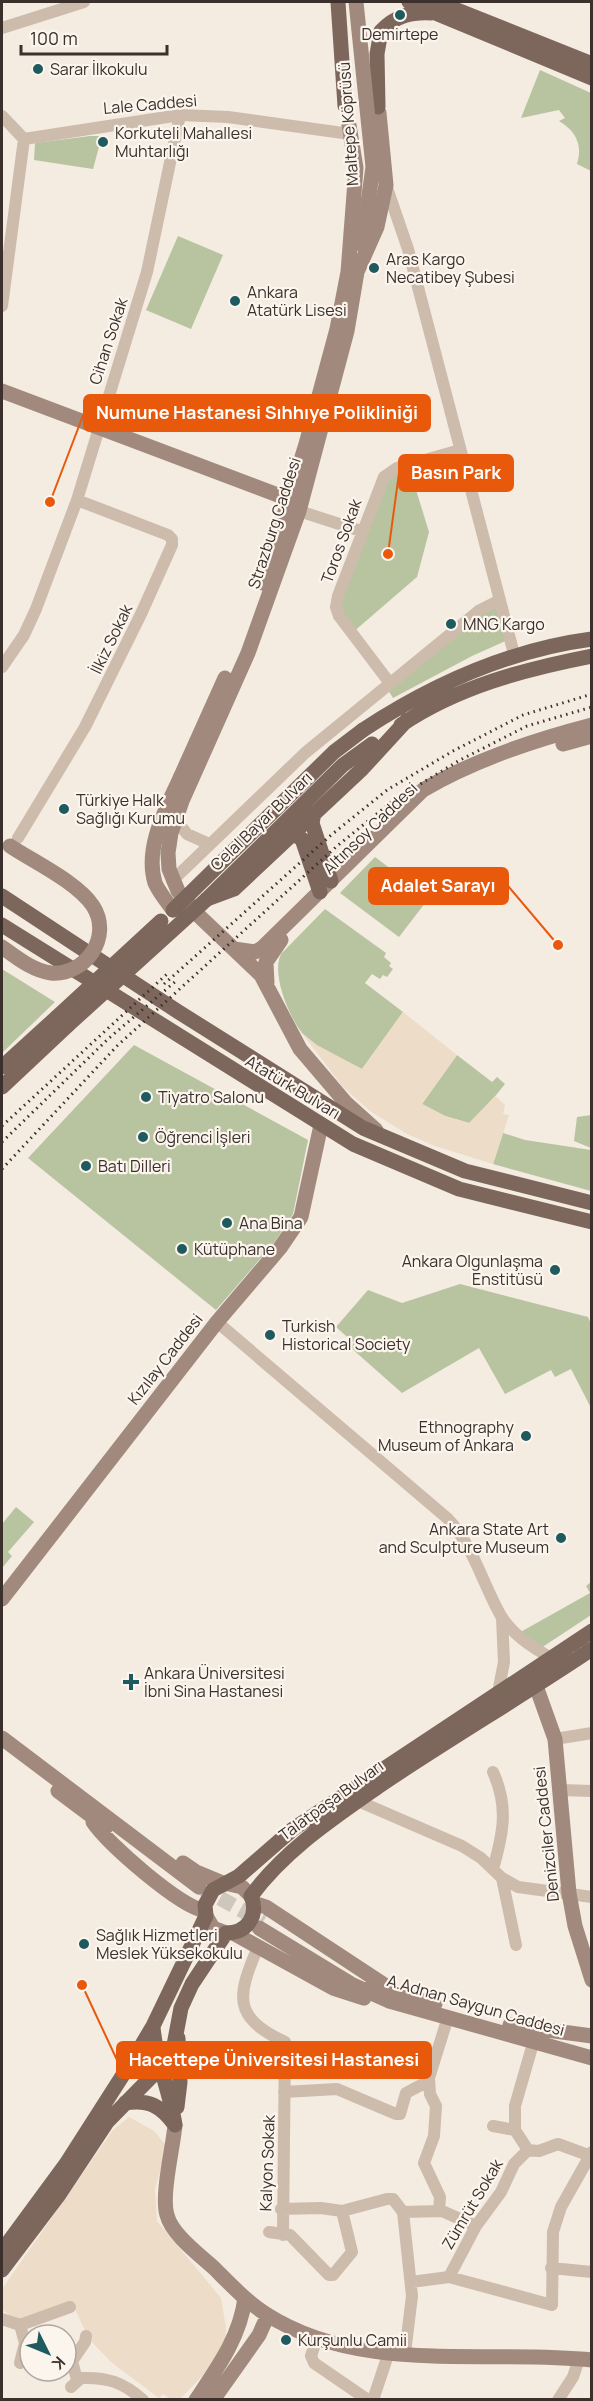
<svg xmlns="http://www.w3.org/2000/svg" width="593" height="2401" viewBox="0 0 593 2401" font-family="Manrope,sans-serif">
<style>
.green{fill:#b8c4a0}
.plaza{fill:#ecdcc8}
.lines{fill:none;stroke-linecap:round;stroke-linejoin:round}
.secondary-tunnel{stroke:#cfc6bd;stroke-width:15;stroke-dasharray:15 8;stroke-linecap:butt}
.street{stroke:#cdbbac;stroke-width:12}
.secondary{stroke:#a18a7d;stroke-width:15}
.primary{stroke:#7d675c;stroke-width:15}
.rail{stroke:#3b302b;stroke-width:3;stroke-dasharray:1.5 4.5;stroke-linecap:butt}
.secondary-bridge{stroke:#a18a7d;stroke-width:15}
.primary-bridge{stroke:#7d675c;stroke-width:15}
.poi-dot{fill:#1f5a5e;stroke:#fbf5ee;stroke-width:2}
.labels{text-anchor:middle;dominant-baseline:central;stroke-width:4.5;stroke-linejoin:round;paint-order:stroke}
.poi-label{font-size:16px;fill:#3b302b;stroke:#fbf5ee;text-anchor:start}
.street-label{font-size:16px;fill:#3b302b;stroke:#fbf5ee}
.leader{fill:none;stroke:#e8590c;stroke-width:2}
.callout-dot{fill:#e8590c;stroke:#fbf5ee;stroke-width:2}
.callout{fill:#e8590c;stroke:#e8590c;stroke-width:2}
.callout-label{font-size:18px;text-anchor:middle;font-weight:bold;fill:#fff}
</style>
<rect width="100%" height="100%" fill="#f4ebe1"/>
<!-- green -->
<path class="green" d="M540 70 591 93V171L577 164C583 145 576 131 559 121L565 118 559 110 521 118Z
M90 136H102L93 169 34 160 35 143Z
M178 236 223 255 191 329 146 310Z
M408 464 429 532 417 577 352 633 336 602 379 484Z
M500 600 510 639 472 656 393 698 385 685Z
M375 857 429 898 399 937 340 893Z
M325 909 386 953 384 957 391 963 389 966 393 969 387 977 383 975 380 979 372 974 365 983 403 1012 362 1069C343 1059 315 1050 302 1033 289 1016 271 974 281 954Z
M2 969 55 1002 2 1053Z
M134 1045 308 1140 293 1214 274 1243 216 1310 28 1158Z
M457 1055 492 1082 497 1077 505 1084 479 1116 469 1123 445 1116 422 1104Z
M591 1115 592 1148H591L574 1141 577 1117Z
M503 1133 525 1140 591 1150V1191L493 1164Z
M460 1284 588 1317 592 1326 591 1408 571 1369 555 1377 551 1370 505 1394 479 1348 402 1393 350 1347 354 1343 336 1327 368 1290 402 1303Z
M16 1507 34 1522 8 1552 12 1556 2 1568V1524Z
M591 1582V1615L538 1650 517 1634 590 1593 586 1586Z"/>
<!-- plaza -->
<path class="plaza" d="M403 1012 457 1055 422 1104 445 1116 469 1123 495 1096 505 1105 503 1114 509 1115 493 1164 435 1146 407 1134 370 1111 342 1086 302 1033 317 1045 362 1069Z
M129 2117 154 2131 167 2147 155 2189 157 2221 221 2298 226 2328 225 2342 206 2372 180 2399H170L163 2394 159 2398 111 2362 89 2339 73 2305 19 2321 2 2310V2289L113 2130Z"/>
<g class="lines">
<!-- secondary-tunnel -->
<path class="secondary-tunnel" d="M200 1887 263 1922"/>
<!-- street -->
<path class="street" d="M2 28 84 2
M2 116 24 139
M24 139 180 115 228 117 350 134
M386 185 408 249 514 654
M2 306 24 139
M299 511 361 531
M2 667 24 635 36 609 77 500 147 272 180 115
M389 682 339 616 336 607 338 596 384 477 397 468 460 450
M175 819 187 834 209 844
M18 838 85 727 141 614 172 545V539L168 535 77 500
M172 881 305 753 480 610 500 600
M217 1322 447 1518C474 1546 482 1583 501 1616 513 1635 532 1647 551 1658
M498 1693 504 1662 502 1618
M555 1739 592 1733
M560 1790 592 1791
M358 1801 462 1846 481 1858 502 1878 518 1887 592 1897
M493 1869C503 1834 509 1807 493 1772
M502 1878 516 1945
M258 1947C237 1996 232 2017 285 2042L283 2235
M284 2092 337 2089 396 2114H400L406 2093 421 2085H428
M493 2126 515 2130 528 2150
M515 2130V2106L534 2040
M528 2150 539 2151 558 2144 588 2155
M281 2209 321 2208 342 2211 387 2199H393L403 2212 442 2211 476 2226
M439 2211 440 2197 424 2163 434 2136 436 2106 430 2094 429 2078 448 2017
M403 2212 412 2296 405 2353
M269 2232 290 2235 329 2275H333L352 2252 342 2211
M551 2268 592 2272
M449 2277 476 2226 501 2192 514 2164 528 2150
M411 2282 449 2277 552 2305 553 2232 561 2207 592 2152
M2 2319 20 2325 70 2307
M20 2325 25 2343 20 2363
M317 2338 311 2356 314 2363 368 2400
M77 2380 72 2361 85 2342 86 2336
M71 2387 81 2378C107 2377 123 2382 143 2400
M373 2400 389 2352
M558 2400 573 2377 579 2359"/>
<!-- secondary -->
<path class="secondary" d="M2 391 291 500
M263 583 306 444 337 329 348 272 356 168 349 125
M563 744 592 736
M181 776 225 678
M234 949 255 952 262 948 423 790C474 760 534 740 592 725
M267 983 266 962 281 940
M376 1130 346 1103 300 1049 261 975 197 914 178 891 169 869 168 853 171 833 182 801 248 653 299 511 347 331 357 272 377 227 386 185 379 113
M2 1599 217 1322 280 1248 301 1217 321 1125
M536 1686 555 1739 569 1893 575 1926 592 1980
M2 1738 199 1887
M58 1791 106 1827
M93 1822C109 1845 179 1906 205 1911
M183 1863 196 1872 225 1884
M229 1884 242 1887 251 1896
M254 1903 266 1907 386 1986
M206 1916 213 1928 226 1933
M259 1928 351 1984 389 2001 592 2058
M233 1933 333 1988 364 1998
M372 1986 435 2004
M510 2025 592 2036
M175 2125C173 2148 161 2195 167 2215 172 2235 200 2255 215 2269 231 2285 247 2302 266 2314 361 2375 485 2349 592 2360
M196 2400C218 2367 240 2337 245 2298
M213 2400 259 2335 268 2315"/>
<!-- primary -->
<path class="primary" d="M338 2 345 106
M409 2 592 78
M437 2 592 64
M378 107 377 54 381 31C395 16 411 12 431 13
M401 725C457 687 525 669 592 656
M363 730C433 684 508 650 592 639
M314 813 312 823 331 881
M293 834 302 839 320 892
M2 896 177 1011 363 1128 465 1171 592 1203
M207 899 234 889 362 769 407 720
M2 925 353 1144 459 1189 592 1222
M2 1067 57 1017
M2 1087 68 1025
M153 2026C155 2060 170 2090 175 2125
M125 2103C149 2099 161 2106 175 2125
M177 2107 180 2082 178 2038
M2 2251 66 2164 137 2053 153 2026 206 1916 205 1905 213 1890 239 1876 293 1829 592 1631
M2 2270 58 2196 107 2122 161 2067 174 2045 181 2008 192 1984 226 1933C247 1933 259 1916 251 1896 285 1850 332 1819 379 1786 449 1739 522 1696 592 1649"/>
<!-- rail -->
<path class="rail" d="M164 984 330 836 387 790 453 751 523 715 592 694
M2 1126 167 974
M2 1142 108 1039 176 981
M2 1169 117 1046 337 846 394 800 460 760 527 726 592 707"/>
<!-- secondary-bridge -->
<path class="secondary-bridge" d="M356 2 373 167 362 245
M173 910C167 902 159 892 155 883 144 847 167 807 181 776
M2 947C16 957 33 971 51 973 85 976 113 937 93 906 77 882 34 862 10 846"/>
<!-- primary-bridge -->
<path class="primary-bridge" d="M173 910 334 752 363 730
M57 1017 161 921
M68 1025 207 899 343 765 372 744"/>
</g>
<!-- markers -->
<g class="poi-dot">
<circle cx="400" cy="15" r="6"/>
<circle cx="38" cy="69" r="6"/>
<circle cx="103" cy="142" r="6"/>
<circle cx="374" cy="268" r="6"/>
<circle cx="235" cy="301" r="6"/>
<circle cx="451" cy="624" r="6"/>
<circle cx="64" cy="809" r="6"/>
<circle cx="146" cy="1097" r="6"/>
<circle cx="143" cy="1137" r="6"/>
<circle cx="86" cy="1166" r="6"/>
<circle cx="227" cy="1223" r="6"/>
<circle cx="182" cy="1249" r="6"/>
<circle cx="555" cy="1270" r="6"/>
<circle cx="270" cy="1335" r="6"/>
<circle cx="526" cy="1436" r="6"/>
<circle cx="561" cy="1538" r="6"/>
<path d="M128 1673h6v6h6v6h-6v6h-6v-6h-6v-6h6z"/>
<circle cx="84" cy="1944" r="6"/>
<circle cx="286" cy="2340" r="6"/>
</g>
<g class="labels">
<!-- poi labels -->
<g class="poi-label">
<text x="400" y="34" text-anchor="middle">Demirtepe</text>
<text x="50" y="69">Sarar İlkokulu</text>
<text x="115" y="133">Korkuteli Mahallesi<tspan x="115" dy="18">Muhtarlığı</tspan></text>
<text x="386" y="259">Aras Kargo<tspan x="386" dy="18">Necatibey Şubesi</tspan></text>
<text x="247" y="292">Ankara<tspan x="247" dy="18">Atatürk Lisesi</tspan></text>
<text x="463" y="624">MNG Kargo</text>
<text x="76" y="800">Türkiye Halk<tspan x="76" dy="18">Sağlığı Kurumu</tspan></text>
<text x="158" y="1097">Tiyatro Salonu</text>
<text x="155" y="1137">Öğrenci İşleri</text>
<text x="98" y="1166">Batı Dilleri</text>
<text x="239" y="1223">Ana Bina</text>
<text x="194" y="1249">Kütüphane</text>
<text x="543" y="1261" text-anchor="end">Ankara Olgunlaşma<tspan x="543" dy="18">Enstitüsü</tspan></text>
<text x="282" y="1326">Turkish<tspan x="282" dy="18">Historical Society</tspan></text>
<text x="514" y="1427" text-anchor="end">Ethnography<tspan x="514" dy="18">Museum of Ankara</tspan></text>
<text x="549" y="1529" text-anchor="end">Ankara State Art<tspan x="549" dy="18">and Sculpture Museum</tspan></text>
<text x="144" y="1673">Ankara Üniversitesi<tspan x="144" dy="18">İbni Sina Hastanesi</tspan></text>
<text x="96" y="1935">Sağlık Hizmetleri<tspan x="96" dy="18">Meslek Yüksekokulu</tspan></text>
<text x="298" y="2340">Kurşunlu Camii</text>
</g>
<!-- street labels -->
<g class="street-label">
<text transform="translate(150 104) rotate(-5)">Lale Caddesi</text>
<text transform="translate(348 124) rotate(-94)">Maltepe Köprüsü</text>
<text transform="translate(108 341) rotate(-72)">Cihan Sokak</text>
<text transform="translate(274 523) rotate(-72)">Strazburg Caddesi</text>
<text transform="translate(341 541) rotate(-70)">Toros Sokak</text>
<text transform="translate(111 639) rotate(-64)">İlkiz Sokak</text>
<text transform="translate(261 821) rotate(-44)">Celal Bayar Bulvarı</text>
<text transform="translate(370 828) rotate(-44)">Altınsoy Caddesi</text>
<text transform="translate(293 1087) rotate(31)">Atatürk Bulvarı</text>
<text transform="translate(165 1359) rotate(-52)">Kızılay Caddesi</text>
<text transform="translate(331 1800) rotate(-36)">Talatpaşa Bulvarı</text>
<text transform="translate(546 1834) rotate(-96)">Denizciler Caddesi</text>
<text transform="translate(476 2005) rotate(16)">A.Adnan Saygun Caddesi</text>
<text transform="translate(267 2163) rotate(-88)">Kalyon Sokak</text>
<text transform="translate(472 2204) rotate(-59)">Zümrüt Sokak</text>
</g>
</g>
<!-- callouts -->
<path class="leader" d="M50 502L84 413M388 554L399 473M558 945L508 886M82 1985L117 2060"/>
<g class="callout-dot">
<circle cx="50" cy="502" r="6"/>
<circle cx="388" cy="554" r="6"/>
<circle cx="558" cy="945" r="6"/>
<circle cx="82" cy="1985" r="6"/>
</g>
<g class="callout">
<rect x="84" y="395" width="346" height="36" rx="6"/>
<rect x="399" y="455" width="114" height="36" rx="6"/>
<rect x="369" y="868" width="139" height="36" rx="6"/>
<rect x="117" y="2042" width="314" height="36" rx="6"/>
</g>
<g class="callout-label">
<text x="257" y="419">Numune Hastanesi Sıhhıye Polikliniği</text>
<text x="456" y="479">Basın Park</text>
<text x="438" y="892">Adalet Sarayı</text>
<text x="274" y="2066">Hacettepe Üniversitesi Hastanesi</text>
</g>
<!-- border -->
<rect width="593" height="2401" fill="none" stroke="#3b302b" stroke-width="6"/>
<!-- north arrow -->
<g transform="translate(48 2353) rotate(133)"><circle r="28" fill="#fbf5ee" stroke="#aea6a0" stroke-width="1.5"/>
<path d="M0-4.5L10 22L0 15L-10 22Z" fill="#1f5a5e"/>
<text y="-9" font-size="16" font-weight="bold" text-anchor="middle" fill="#3b302b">K</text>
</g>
<!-- scale -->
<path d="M21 45v9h146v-9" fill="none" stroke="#3b302b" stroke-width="3"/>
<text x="30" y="45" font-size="18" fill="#3b302b" stroke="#fbf5ee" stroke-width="4.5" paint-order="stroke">100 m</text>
</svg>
